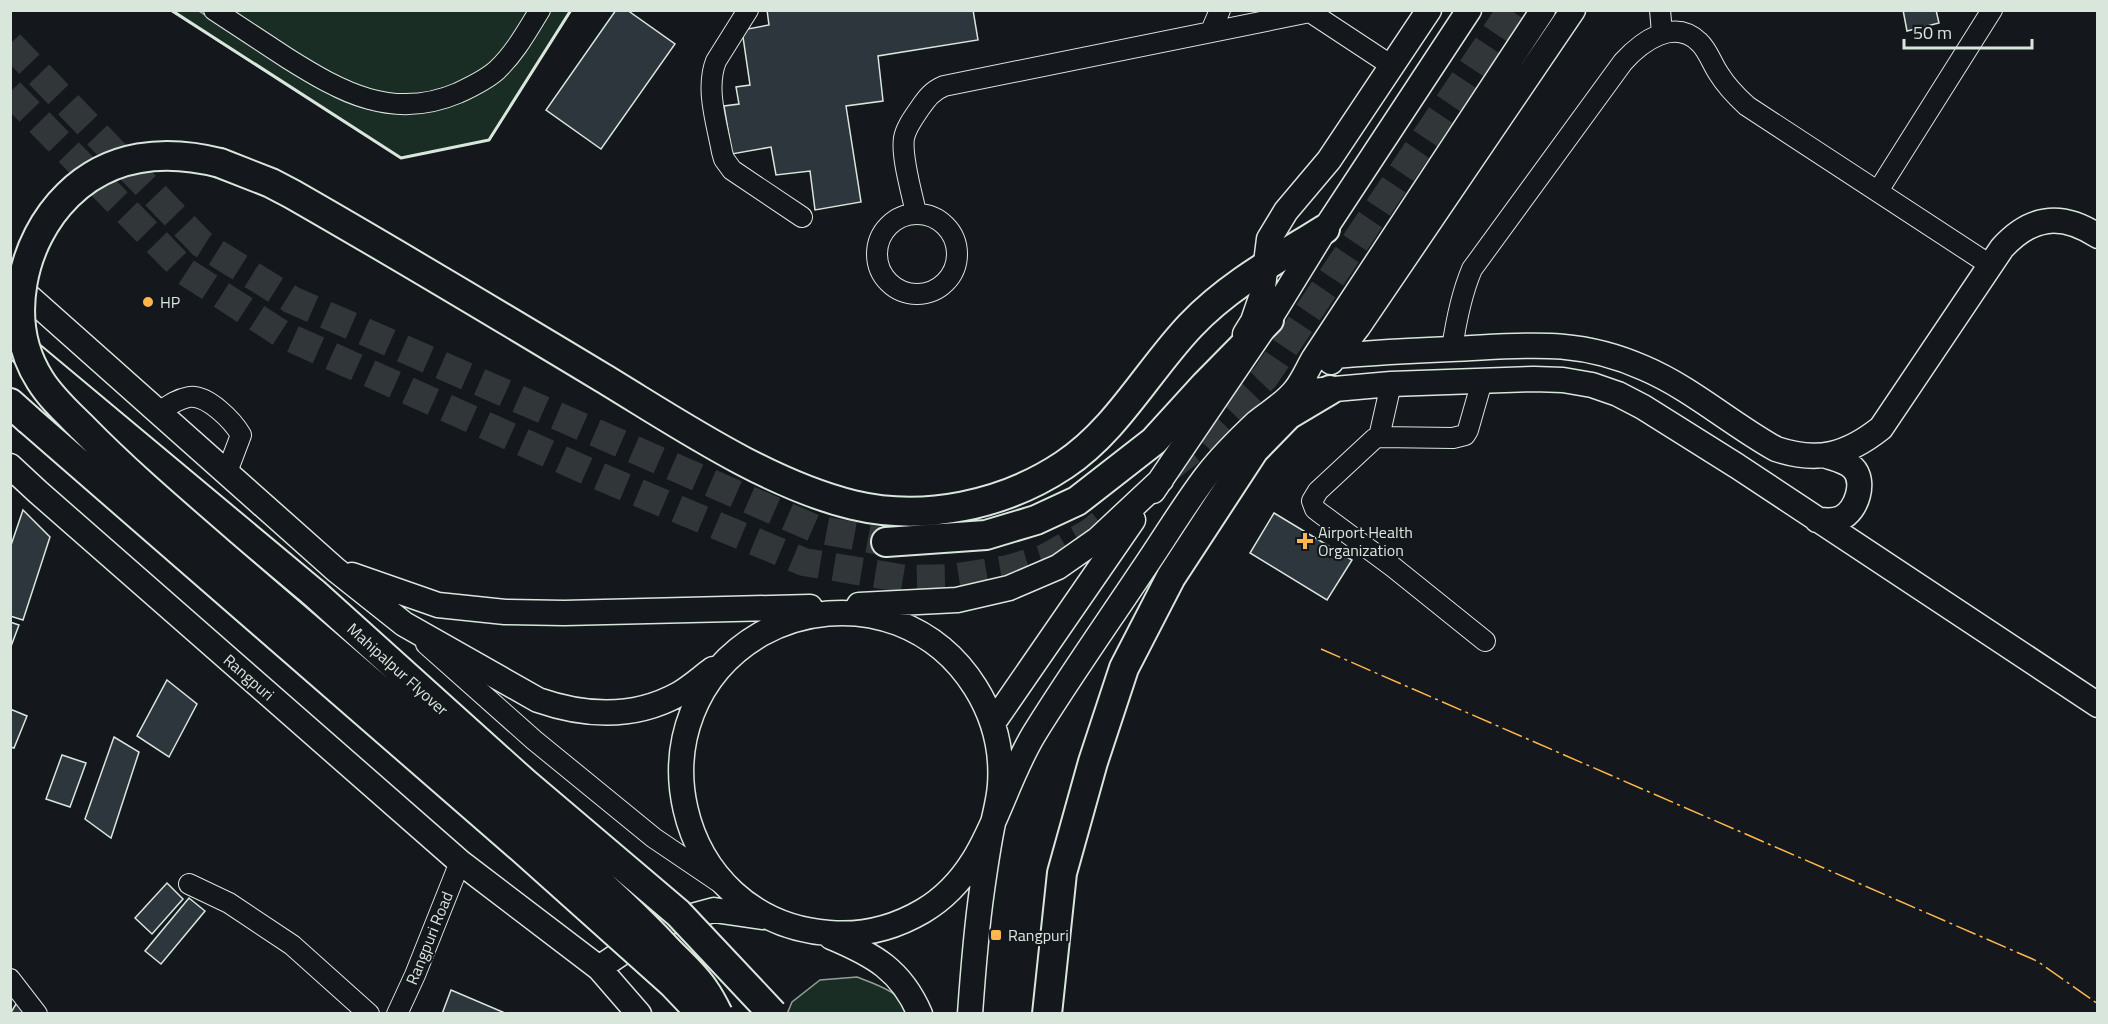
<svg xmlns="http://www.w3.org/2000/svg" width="2108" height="1024" viewBox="0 0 2108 1024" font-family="'Titillium Web',sans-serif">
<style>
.green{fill:#1a2d24;stroke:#939e99;stroke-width:1.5}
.building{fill:#2c363c;stroke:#d8e6dc;stroke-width:1.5}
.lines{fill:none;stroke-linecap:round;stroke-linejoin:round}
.highway-tunnel{stroke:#313739;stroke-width:28;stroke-dasharray:28 14;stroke-linecap:butt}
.minor-casing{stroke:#d8e6dc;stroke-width:22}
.major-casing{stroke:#d8e6dc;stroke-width:27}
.highway-casing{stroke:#d8e6dc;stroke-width:32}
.minor{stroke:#14181c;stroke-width:20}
.major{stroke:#14181c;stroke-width:24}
.highway{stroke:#14181c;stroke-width:28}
.highway-bridge-casing{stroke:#d8e6dc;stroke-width:32;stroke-linecap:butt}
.highway-bridge{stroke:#14181c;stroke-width:28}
.wall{stroke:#d8e6dc;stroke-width:3}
.power{stroke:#ffb74d;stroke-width:1.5;stroke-dasharray:21 4.5 3 4.5;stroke-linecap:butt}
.poi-dot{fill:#ffb74d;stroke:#14181c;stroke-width:2}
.labels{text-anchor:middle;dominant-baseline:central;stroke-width:4.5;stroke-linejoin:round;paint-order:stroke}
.poi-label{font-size:16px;fill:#d8e6dc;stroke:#14181c;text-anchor:start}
.street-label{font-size:16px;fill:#d8e6dc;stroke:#14181c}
</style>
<rect width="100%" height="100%" fill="#14181c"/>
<!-- green -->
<path class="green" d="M171 11H199L335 97C385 122 450 118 495 83 518 64 534 35 550 11H571L489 140 401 158Z
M230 11H530C520 25 511 42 499 56 487 69 469 79 453 85 370 119 296 53 230 11Z
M857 977C878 985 901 992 911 1014H787L792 1002 820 980Z"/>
<!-- building -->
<path class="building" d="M616 10H627L675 44 601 149 546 110Z
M767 10H973L978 40 878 56 883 101 846 106 861 202 815 210 810 171 776 175 771 147 732 154 724 106 739 104 736 87 750 85 742 30 769 25Z
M1903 10H1936L1939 23 1907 31Z
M23 510 50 537 23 620 10 616V548Z
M1274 513 1352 560 1327 600 1250 553Z
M10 622 19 625 10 649Z
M167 680 197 704 169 757 137 736Z
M10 709 27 716 14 748 10 747Z
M114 737 139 752 111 838 85 819Z
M62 755 86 763 70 807 46 799Z
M167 883 183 899 152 934 135 918Z
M189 898 205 911 161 964 145 951Z
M451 990 505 1013 504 1014H442Z
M16 1004 31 1014H10Z"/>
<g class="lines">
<!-- highway-tunnel -->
<path class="highway-tunnel" d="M10 44 202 244 292 300 816 529 886 542
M10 92 186 272 282 334 596 475 804 562 906 579 952 578 1008 569 1045 558 1089 533 1105 520
M1169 468 1201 443 1265 377 1511 10"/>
<defs>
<path id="minor" d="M214 10C238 26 263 42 287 58 341 92 393 121 458 93 471 87 486 80 497 70 515 53 527 31 540 10
M748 10 716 61C705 89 717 124 722 152L724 159 732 170 802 217
M1307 10 1392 66
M1660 10 1662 33
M1211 31 1220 10
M1878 191 1992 10
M916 213C912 193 901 157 904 138 906 127 914 117 920 108 927 98 932 91 944 86L1310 12
M877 254a40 40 0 1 1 80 0a40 40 0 1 1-80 0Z
M1452 349C1456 321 1461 295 1472 269L1623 62C1642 41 1674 18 1699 42 1708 50 1712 64 1719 74 1727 87 1736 96 1747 106L1990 265
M1482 381 1468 430 1465 435 1453 438 1379 437 1374 439 1318 491 1312 501 1315 509 1320 513 1393 567 1485 641
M159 412C168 406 177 399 189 397 207 394 233 421 241 435L227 472
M1379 437 1391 384
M426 644 534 740 654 838 722 884
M189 884 229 903 292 945 369 1014
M10 979 37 1014
M397 1014 415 975 460 862"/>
<path id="major" d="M10 280 336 570 404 624 538 700C584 716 634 719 679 694 691 687 702 677 713 669
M1245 334 1253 321 1262 295 1269 239 1286 211 1329 160 1429 10
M1314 358C1360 353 1405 351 1451 349 1522 346 1575 337 1644 368 1691 388 1731 424 1776 449 1818 463 1847 455 1881 428L2002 248C2031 216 2061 212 2098 236
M1331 362 1358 327 1573 10
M1312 391 1391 384 1534 379 1563 380 1592 385 1618 394 1643 407 1737 466 2098 705
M10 466 38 492 460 862 599 968 639 1014
M1153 491 1269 320 1325 229 1469 10
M1817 520C1826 520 1833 522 1841 518 1857 511 1866 481 1853 468 1846 461 1836 459 1827 456
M352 575 438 605 505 612 564 613 810 607
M859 605 957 600 1009 588 1058 567 1098 539 1161 480
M993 723 1133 520
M831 937C874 955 901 970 920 1014
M599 968 666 923 714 910 762 917
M970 1014C973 972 976 931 982 890 985 869 988 848 992 828 995 813 999 800 1000 785 1005 715 963 648 898 623 853 606 802 611 761 634 625 713 673 922 829 933 862 936 894 928 923 911 989 872 997 795 1034 734 1068 679 1106 625 1142 571 1164 539 1184 505 1207 475 1221 457 1239 439 1256 423 1269 412 1286 403 1296 389 1303 380 1308 368 1314 358L1543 10"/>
<path id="highway" d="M220 163 271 183 292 194C397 254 500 316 603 378 679 424 767 484 853 505 924 522 1004 505 1064 465 1117 430 1148 370 1191 325 1229 285 1279 258 1325 229
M23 350 314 593
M10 403 29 420
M886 542 986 535 1036 520 1077 501 1154 441 1205 385 1269 320
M1047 1014 1062 873 1093 762 1124 668 1171 577 1254 450 1288 415 1330 390"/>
</defs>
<!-- minor casing -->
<use href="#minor" class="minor-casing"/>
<!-- major casing -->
<use href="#major" class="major-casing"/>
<!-- highway casing -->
<use href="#highway" class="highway-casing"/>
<!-- minor -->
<use href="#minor" class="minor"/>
<!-- major -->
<use href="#major" class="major"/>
<!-- highway -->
<use href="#highway" class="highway"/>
<defs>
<path id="highway-bridge" d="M220 163C165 149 110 154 68 195 21 241 3 322 40 380 51 398 69 414 83 428 126 472 172 511 218 551 333 650 449 748 562 849 598 881 633 913 666 948 679 962 695 975 705 991 710 998 714 1006 718 1014
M29 420 521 848 672 983 693 1005
M314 593 525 783 678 913 773 1014"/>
</defs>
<!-- highway-bridge casing -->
<use href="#highway-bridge" class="highway-bridge-casing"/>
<!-- highway-bridge -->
<use href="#highway-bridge" class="highway-bridge"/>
<!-- wall -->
<path class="wall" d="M171 10 401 158 489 140 571 10"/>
<!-- power -->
<path class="power" d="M1321 649 2037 961 2098 1004"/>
</g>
<!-- markers -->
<g class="poi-dot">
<circle cx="148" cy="302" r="6"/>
<path d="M1302 532h6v6h6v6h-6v6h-6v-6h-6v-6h6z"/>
<rect x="990" y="929" width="12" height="12" rx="3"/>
</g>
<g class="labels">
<!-- poi labels -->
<g class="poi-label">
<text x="160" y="302">HP</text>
<text x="1318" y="532">Airport Health<tspan x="1318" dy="18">Organization</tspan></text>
<text x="1008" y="935">Rangpuri</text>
</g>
<!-- street labels -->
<g class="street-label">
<text transform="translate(398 669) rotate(42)">Mahipalpur Flyover</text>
<text transform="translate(249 677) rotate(41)">Rangpuri</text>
<text transform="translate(429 938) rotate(-68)">Rangpuri Road</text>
</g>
</g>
<!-- border -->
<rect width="2108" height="1024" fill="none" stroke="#d8e6dc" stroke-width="24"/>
<!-- scale -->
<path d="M1904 39v9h128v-9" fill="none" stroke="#d8e6dc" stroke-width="3"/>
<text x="1913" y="39" font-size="18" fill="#d8e6dc" stroke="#14181c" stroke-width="4.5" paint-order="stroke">50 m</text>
</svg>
